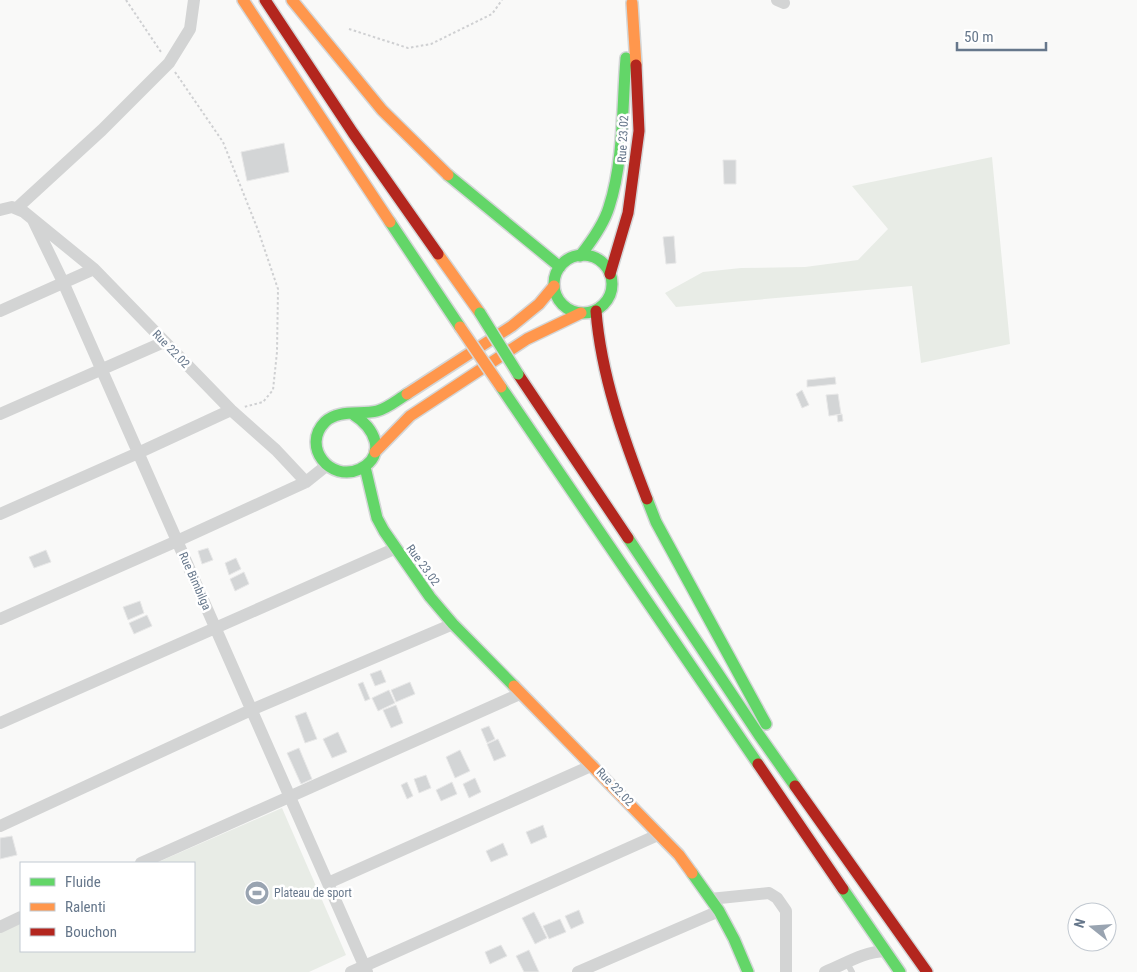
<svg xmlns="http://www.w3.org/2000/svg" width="1137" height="972" viewBox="0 0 1137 972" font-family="'Roboto Condensed',sans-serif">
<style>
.green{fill:#e8ece6}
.building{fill:#d3d5d6;stroke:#e8e8e8}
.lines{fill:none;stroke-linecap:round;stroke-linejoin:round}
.fast-casing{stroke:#d4d6d7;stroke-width:14}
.slow-casing{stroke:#d4d6d7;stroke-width:14}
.jam-casing{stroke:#d4d6d7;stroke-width:14}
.path{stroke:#cfd0d2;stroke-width:2;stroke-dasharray:2.5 2.5;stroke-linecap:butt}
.lane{stroke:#d3d4d4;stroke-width:6}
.street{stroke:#d3d4d4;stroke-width:12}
.fast{stroke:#63d668;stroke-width:11}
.slow{stroke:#ff974d;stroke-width:11}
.jam{stroke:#b3261e;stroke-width:11}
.fast-bridge-casing{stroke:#d6d7d7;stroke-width:14;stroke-linecap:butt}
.slow-bridge-casing{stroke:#d6d7d7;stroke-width:14;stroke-linecap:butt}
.fast-bridge{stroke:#63d668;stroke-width:11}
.slow-bridge{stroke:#ff974d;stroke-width:11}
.labels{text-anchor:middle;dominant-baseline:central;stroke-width:5;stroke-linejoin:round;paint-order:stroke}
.street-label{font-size:12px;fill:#66778b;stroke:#fff}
.poi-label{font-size:12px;fill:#66778b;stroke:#fff;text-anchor:start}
</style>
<rect width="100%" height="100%" fill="#f9f9f8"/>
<!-- green -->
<path class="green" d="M992 157 1010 344 921 363 912 286 676 307 665 293 703 272 741 268 805 267 858 260 888 229 852 186Z
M282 808 346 955 309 972H0V933L21 923V951H194V863H156Z"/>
<!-- building -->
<path class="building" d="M284 143 289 172 247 181 241 152Z
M723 160H736V184H724Z
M674 236 676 263 666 264 663 237Z
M835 377 836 384 807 387V380Z
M802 390 809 405 802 408 796 394Z
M838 394 841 414 829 416 826 395Z
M842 414 843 421 838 422 837 415Z
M208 548 213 560 202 564 198 551Z
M46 550 51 562 34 568 29 557Z
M236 558 241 569 229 575 225 563Z
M244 572 249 584 235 591 230 579Z
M140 601 144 613 128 620 123 607Z
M147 615 152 626 134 634 129 623Z
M381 670 386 682 375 686 370 674Z
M363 682 370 699 365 701 358 684Z
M410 682 415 694 396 702 391 690Z
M389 690 395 703 378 711 372 698Z
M396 705 403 723 391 728 383 710Z
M306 712 317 739 305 743 295 716Z
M489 726 495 739 487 743 481 729Z
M338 732 347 752 332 758 323 739Z
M498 739 506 756 494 761 487 744Z
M299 748 312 779 301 784 287 753Z
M460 750 470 771 455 778 446 757Z
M426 775 431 788 419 793 414 779Z
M475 778 481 792 469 798 463 784Z
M407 782 413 796 407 799 401 785Z
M452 782 457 794 441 801 436 790Z
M543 825 547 837 531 844 526 832Z
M12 836 17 855 0 859V838Z
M503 843 508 855 491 862 486 851Z
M579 910 584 923 571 929 565 916Z
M534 912 547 938 535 944 522 918Z
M560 919 566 932 549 939 543 926Z
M501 945 507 956 490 964 485 952Z
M529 950 539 972H524L516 956Z"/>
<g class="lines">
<defs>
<path id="fast" d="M448 175 560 267
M390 222 460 327
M554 284a29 29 0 1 1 58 0a29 29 0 1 1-58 0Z
M580 256C591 242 604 224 609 207 624 161 622 106 626 58
M501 387 758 764
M354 415C374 427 388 455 360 469 330 483 301 446 325 422 338 409 361 415 377 411 388 408 397 400 407 394
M365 467 377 518 384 531 430 597 453 624 514 686
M647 499 656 522 766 724
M628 538 759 735 795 786
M692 873 719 911 734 939 748 972
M843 889 900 972"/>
<path id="slow" d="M243 0 390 222
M292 0 382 110 448 175
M632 3 636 65
M438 254 480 313
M407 394 512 326 539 304 554 286
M375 452 410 416 527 339 581 313
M514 686 679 855 692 873"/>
<path id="jam" d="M265 0 353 133 438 254
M610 274 628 213 639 131 636 65
M596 311C601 375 624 440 647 499
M518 374 628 538
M758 764 843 889
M795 786 927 972"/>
</defs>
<!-- fast casing -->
<use href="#fast" class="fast-casing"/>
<!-- slow casing -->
<use href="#slow" class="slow-casing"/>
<!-- jam casing -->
<use href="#jam" class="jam-casing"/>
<!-- path -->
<path class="path" d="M126 0 161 52
M349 29 408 48 431 44 492 14 502 0
M175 72 223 142 258 230 278 289 277 352 273 390 263 402 244 407"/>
<!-- lane -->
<path class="lane" d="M847 963 852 972"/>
<!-- street -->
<path class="street" d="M777 0 784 3
M17 208 102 130 169 63 190 29 194 0
M0 210 12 207 24 212 94 269 231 410 276 450 306 482
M33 220 63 282 367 972
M0 311 94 269
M0 414 164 342
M0 514 138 453 231 410
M0 619 177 541 306 482 326 466
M0 723 394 549
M0 826 251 710 453 624
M141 863 522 693
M328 883 593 765
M710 899 769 893 777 898 786 911V972
M0 927 21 917
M351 972 660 834
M578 972 719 911
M825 972C845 964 863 952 885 951"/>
<!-- fast -->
<use href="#fast" class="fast"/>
<!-- slow -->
<use href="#slow" class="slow"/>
<!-- jam -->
<use href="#jam" class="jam"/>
<defs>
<path id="fast-bridge" d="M480 313 518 374"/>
<path id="slow-bridge" d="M460 327 501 387"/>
</defs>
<!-- fast-bridge casing -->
<use href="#fast-bridge" class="fast-bridge-casing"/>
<!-- slow-bridge casing -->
<use href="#slow-bridge" class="slow-bridge-casing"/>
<!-- fast-bridge -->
<use href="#fast-bridge" class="fast-bridge"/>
<!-- slow-bridge -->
<use href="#slow-bridge" class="slow-bridge"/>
</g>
<!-- icons -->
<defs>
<symbol id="stadium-disc" viewBox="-11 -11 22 22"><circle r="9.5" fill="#99a4b1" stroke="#fff"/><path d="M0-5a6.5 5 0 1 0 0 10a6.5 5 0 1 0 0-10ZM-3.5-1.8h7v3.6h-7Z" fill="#fff"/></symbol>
</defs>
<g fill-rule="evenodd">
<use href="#stadium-disc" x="243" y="879" width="28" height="28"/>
</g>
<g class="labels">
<!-- street labels -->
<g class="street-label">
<text transform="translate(623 139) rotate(-87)">Rue 23.02</text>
<text transform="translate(171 349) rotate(46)">Rue 22.02</text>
<text transform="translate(423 565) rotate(54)">Rue 23.02</text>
<text transform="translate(195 581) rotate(66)">Rue Bimbilga</text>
<text transform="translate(615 787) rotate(46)">Rue 22.02</text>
</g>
<!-- poi labels -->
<g class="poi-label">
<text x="274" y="893">Plateau de sport</text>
</g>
</g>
<!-- legend -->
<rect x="20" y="862" width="175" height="90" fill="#ffffff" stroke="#c2c9d1"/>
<rect x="30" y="878" width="25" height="8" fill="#63d668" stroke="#c2c9d1"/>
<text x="65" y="887" font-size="15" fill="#66778b">Fluide</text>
<rect x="30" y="903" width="25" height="8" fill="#ff974d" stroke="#c2c9d1"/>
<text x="65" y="912" font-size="15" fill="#66778b">Ralenti</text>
<rect x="30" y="928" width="25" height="8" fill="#b3261e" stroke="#c2c9d1"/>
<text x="65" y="937" font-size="15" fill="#66778b">Bouchon</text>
<!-- north arrow -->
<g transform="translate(1092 927) rotate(287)"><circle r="24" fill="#ffffff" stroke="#c2c9d1"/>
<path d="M0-4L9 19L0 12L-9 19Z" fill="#99a4b1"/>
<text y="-8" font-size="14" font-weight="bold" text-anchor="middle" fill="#66778b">N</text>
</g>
<!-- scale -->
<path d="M957 42v8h89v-8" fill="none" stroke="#66778b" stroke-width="2.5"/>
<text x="964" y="42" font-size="15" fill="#66778b" stroke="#ffffff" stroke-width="4" paint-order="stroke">50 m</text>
</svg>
